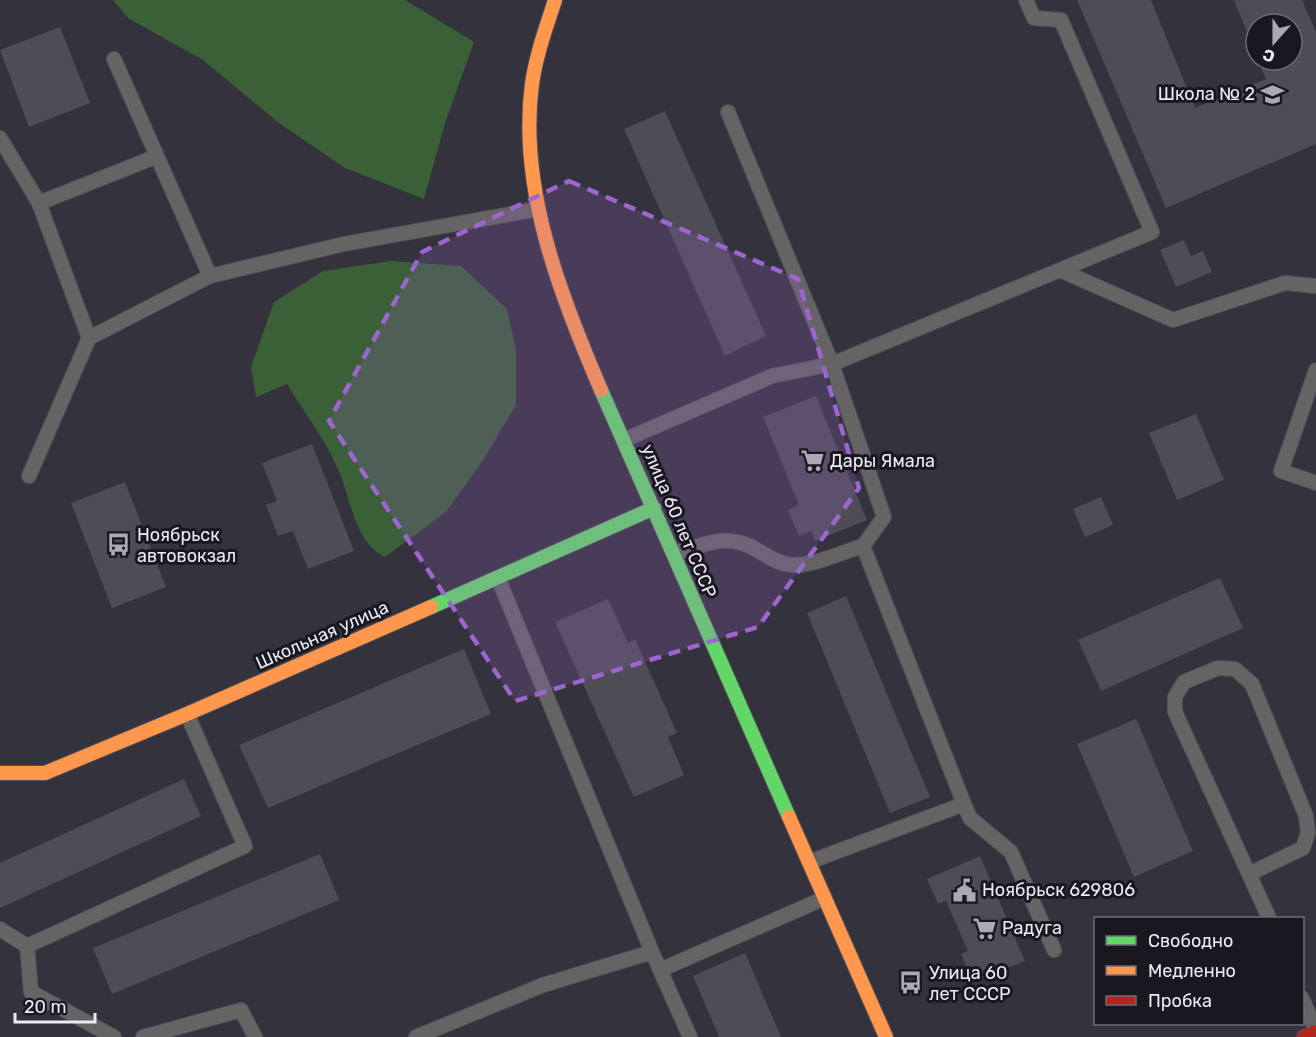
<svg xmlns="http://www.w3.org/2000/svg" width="1316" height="1037" viewBox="0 0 1316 1037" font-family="Rubik,sans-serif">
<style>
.green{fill:#3b6038}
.building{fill:#4e4c54}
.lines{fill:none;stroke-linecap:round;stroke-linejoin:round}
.lane-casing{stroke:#525059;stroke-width:16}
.fast-casing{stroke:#525059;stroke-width:16}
.slow-casing{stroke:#525059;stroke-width:16}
.jam-casing{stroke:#525059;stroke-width:16}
.lane{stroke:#666365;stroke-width:14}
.fast{stroke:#63d668;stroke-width:14}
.slow{stroke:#ff974d;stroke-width:14}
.jam{stroke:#b3261e;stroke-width:14}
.marked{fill:#9d65cf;fill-opacity:0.2;stroke:#9d65cf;stroke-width:4.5;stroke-dasharray:12 8;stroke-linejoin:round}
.labels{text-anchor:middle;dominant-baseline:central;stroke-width:6;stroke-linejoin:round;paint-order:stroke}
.poi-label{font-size:18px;fill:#ebeaf5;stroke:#191820;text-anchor:start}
.street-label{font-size:18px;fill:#ebeaf5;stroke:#191820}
</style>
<rect width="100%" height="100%" fill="#34323c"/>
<!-- green -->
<path class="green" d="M113 0H405L474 42 445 123 424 199 345 168 279 123 203 60 128 18Z
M391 261 461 266 507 309 516 350V405L483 460 446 512 385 557C354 542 351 498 338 469 325 439 304 412 287 384L256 397 251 367 274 302 323 271Z"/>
<!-- building -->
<path class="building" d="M1077 0H1151L1195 108 1266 79 1258 60H1292V24H1256V54L1234 0H1302L1316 32V144L1166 208Z
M60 27 90 103 29 127 0 50Z
M665 111 766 336 725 356 624 129Z
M1184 240 1191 256 1203 251 1212 272 1176 287 1160 250Z
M816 396 867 520 815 541 811 531 799 536 788 510 799 505 763 417Z
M1196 414 1224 480 1177 500 1149 433Z
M312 444 354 551 308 569 293 531 278 536 266 505 277 501 262 463Z
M125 482 166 587 112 608 71 503Z
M1101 497 1113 525 1085 537 1073 509Z
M1220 578 1243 628 1101 691 1078 640Z
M846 596 930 797 890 813 807 613Z
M608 599 628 643 635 639 677 733 668 737 684 775 634 797 555 622Z
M464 649 491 714 268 808 239 745Z
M1136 719 1193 851 1134 877 1077 744Z
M184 779 201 816 0 908V863Z
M320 854 339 900 112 994 93 948Z
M980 856 1025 961 973 982 961 954 968 951 946 901 938 904 927 879Z
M745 953 781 1037H719L693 976Z"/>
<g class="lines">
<defs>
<path id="lane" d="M114 59 210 276
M728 112 832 364 884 517 863 546
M0 138 39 203 89 338
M39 203 155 157
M1062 271 1173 320 1285 283 1316 286
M1316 370 1281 471 1316 483
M624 440 772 376 832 364 1152 232 1061 20 1034 18 1026 0
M29 476 89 338 210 276 344 244 538 209
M674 554C704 544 728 532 757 550 768 556 778 564 791 565 814 566 842 552 863 546L964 804
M498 578 652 952 690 1037
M809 862 964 804 970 818 1011 852 1054 950
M1249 874 1303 848 1308 833 1306 816 1252 684 1235 669 1218 668 1184 682 1175 697V712L1269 918
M0 929 27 946 31 992 114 1037
M27 946 245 846 187 714
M660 970 825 898
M1302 998 1316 1031
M143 1037 241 1010 255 1037
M416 1037 543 985 652 952"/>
<path id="fast" d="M601 390 789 817
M431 607 654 508"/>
<path id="slow" d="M555 0C546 28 536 55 532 84 518 188 561 297 601 390
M0 773H45L187 714 431 607
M789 817 886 1037"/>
<path id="jam" d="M1304 1037 1316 1032"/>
</defs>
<!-- lane casing -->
<use href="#lane" class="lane-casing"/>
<!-- fast casing -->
<use href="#fast" class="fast-casing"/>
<!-- slow casing -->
<use href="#slow" class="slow-casing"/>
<!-- jam casing -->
<use href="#jam" class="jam-casing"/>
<!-- lane -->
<use href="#lane" class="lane"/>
<!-- fast -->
<use href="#fast" class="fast"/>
<!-- slow -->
<use href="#slow" class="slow"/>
<!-- jam -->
<use href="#jam" class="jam"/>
</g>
<!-- marked area -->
<path class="marked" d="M569 181 798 279 859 488 758 627 515 701 329 421 422 252Z"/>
<!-- icons -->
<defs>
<symbol id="school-bare" viewBox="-9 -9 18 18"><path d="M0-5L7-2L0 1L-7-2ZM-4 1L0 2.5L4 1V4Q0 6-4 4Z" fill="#abaab4" stroke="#191820" stroke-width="2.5" paint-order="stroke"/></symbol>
<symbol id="supermarket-bare" viewBox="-9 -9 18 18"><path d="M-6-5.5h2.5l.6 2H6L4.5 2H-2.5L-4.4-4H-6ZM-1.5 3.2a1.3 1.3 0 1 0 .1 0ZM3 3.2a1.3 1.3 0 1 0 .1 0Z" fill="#abaab4" stroke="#191820" stroke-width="2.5" paint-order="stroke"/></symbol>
<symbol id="bus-bare" viewBox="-9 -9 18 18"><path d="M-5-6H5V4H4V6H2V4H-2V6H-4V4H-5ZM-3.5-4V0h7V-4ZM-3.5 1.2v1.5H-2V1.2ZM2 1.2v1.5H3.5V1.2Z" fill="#abaab4" stroke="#191820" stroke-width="2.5" paint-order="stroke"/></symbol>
<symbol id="civic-bare" viewBox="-9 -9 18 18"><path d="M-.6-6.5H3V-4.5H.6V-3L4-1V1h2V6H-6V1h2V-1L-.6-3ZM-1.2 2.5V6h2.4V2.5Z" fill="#abaab4" stroke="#191820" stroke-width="2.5" paint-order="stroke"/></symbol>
</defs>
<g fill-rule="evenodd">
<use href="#school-bare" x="1256" y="78" width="33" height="33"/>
<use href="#supermarket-bare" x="796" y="444" width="33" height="33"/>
<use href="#bus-bare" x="102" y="528" width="33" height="33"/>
<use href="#civic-bare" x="948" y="874" width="33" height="33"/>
<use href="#supermarket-bare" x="968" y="912" width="33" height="33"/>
<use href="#bus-bare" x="894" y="966" width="33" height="33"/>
</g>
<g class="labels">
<!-- poi labels -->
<g class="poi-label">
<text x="1255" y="94" text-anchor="end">Школа № 2</text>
<text x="830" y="461">Дары Ямала</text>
<text x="137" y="535">Ноябрьск<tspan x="137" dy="21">автовокзал</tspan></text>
<text x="982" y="890">Ноябрьск 629806</text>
<text x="1002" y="928">Радуга</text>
<text x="929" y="973">Улица 60<tspan x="929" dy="21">лет СССР</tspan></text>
</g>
<!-- street labels -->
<g class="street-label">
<text transform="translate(679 521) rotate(67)">улица 60 лет СССР</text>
<text transform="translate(322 635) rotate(-24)">Школьная улица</text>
</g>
</g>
<!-- legend -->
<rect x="1094" y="917" width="210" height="108" fill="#191820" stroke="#6d6c75" stroke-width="1.5"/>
<rect x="1106" y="936" width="30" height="9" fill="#63d668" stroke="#6d6c75" stroke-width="1.5"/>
<text x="1148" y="947" font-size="18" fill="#ebeaf5">Свободно</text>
<rect x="1106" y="966" width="30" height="9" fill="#ff974d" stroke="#6d6c75" stroke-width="1.5"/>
<text x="1148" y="977" font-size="18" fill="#ebeaf5">Медленно</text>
<rect x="1106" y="996" width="30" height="9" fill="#b3261e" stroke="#6d6c75" stroke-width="1.5"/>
<text x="1148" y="1007" font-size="18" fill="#ebeaf5">Пробка</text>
<!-- north arrow -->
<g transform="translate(1274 42) rotate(201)"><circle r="28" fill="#191820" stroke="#6d6c75" stroke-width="1.5"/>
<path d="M0-4.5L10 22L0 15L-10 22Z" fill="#abaab4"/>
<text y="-9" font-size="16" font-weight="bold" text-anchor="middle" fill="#ebeaf5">С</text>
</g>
<!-- scale -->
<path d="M15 1013v9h80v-9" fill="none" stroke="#ebeaf5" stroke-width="3"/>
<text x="24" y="1013" font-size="18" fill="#ebeaf5" stroke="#191820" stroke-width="4.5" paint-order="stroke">20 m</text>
</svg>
